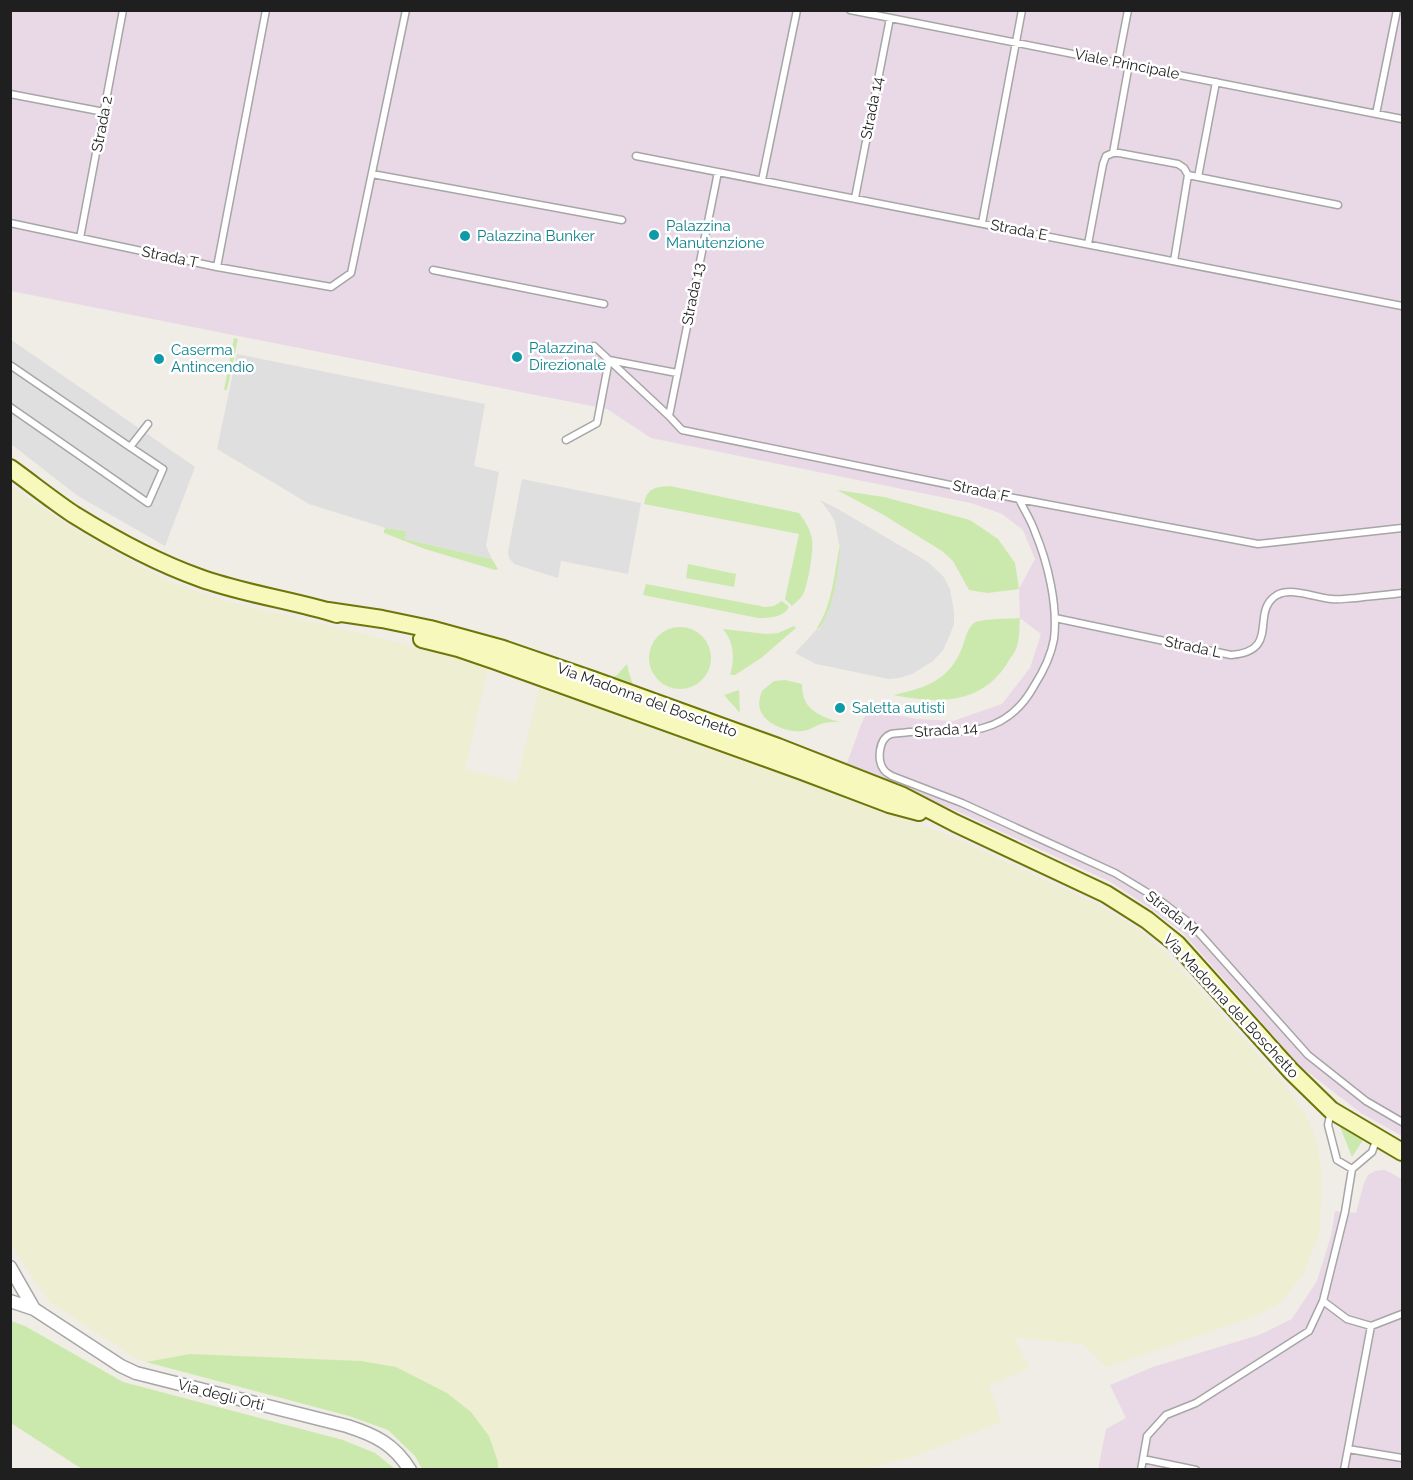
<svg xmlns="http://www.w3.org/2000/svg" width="1413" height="1480" viewBox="0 0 1413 1480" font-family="Raleway,sans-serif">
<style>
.industrial{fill:#e9d8e6}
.farmland{fill:#edeed2}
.grass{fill:#cce9ad}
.parking{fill:#dfdfdf}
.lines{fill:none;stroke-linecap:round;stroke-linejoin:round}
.service-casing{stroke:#a6a6a6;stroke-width:9}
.minor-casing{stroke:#a6a6a6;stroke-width:15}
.secondary-casing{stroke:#6d7607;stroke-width:20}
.service{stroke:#fff;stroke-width:6}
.minor{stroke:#fff;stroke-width:12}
.secondary{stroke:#f7f8bc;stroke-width:16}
.culture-dot{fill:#0f9aa8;stroke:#fff;stroke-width:2}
.labels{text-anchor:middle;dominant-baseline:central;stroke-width:5;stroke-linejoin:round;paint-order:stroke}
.street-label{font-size:15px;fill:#1f1f1f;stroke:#fff}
.culture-label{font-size:15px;fill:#0d838f;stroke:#fff;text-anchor:start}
</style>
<rect width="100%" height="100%" fill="#f0ece6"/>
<!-- industrial -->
<path class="industrial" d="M10 11H1402V1136L1361 1113 1300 1066 1184 934 1153 910 1111 882 959 812 846 766 861 725 868 709 917 719 953 721 1002 704 1030 668 1041 634 1020 618 1019 589 1035 559 1023 530 1002 514 971 503 651 438 607 409 11 291Z
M1385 1170 1402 1179V1469L1098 1470 1106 1429 1126 1418 1110 1385 1153 1367 1259 1335 1292 1319 1317 1281 1331 1236 1335 1211 1356 1213 1364 1183 1368 1175 1375 1171Z"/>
<!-- farmland -->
<path class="farmland" d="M10 486 63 522 130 561 166 580 197 592 233 603 458 657 488 667 465 769 517 782 540 685 950 836 1100 906 1141 931 1169 956 1283 1083 1305 1113 1317 1143 1322 1177 1319 1233 1304 1273 1280 1303 1253 1317 1107 1367 1082 1344 1014 1337 1029 1368 989 1385 1001 1422 913 1457 867 1469H498V1462L190 1354 146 1362 129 1354 50 1302 38 1286 11 1244Z"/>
<!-- grass -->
<path class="grass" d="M234 338 238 339 227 390H224Z
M670 486 799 513C805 521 810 529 812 539 814 548 808 588 802 596 800 599 795 603 792 606L785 599 799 534 644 504C647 488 655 487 670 486Z
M837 490 884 497 970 520 998 539 1015 563 1019 589 987 593 969 590 953 561 942 551 882 514Z
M386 528 407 531 405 539 492 559 498 569 495 570 425 549 384 533V530Z
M840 545H841C839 566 834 618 817 630V628C833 603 834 573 840 545Z
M688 564 736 574 734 587 686 578Z
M646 584 765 607 774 606 782 601 789 607C783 618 769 618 758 618L643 595Z
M1020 618C1019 627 1020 637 1017 646 1016 651 1011 657 1008 662 982 705 937 704 893 695 925 688 949 681 962 648 965 640 967 628 974 623 981 618 1011 619 1020 618Z
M794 626 796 628 761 658 735 675H730C735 659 734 642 723 629L766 634 778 633Z
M649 658a31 31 0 1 1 62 0a31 31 0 1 1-62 0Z
M627 664 629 673 633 685 611 678 617 675Z
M785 680 802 684C802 709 817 715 839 722 831 722 824 722 816 726 812 728 809 730 803 731 789 733 764 724 760 709 758 703 760 697 762 691L774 681Z
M739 690 740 713 724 695Z
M1339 1124 1363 1140 1352 1157Z
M11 1321 25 1326 123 1382 343 1440 375 1453 395 1469H82L11 1423Z
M190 1354 361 1361 396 1367 447 1393 471 1412 489 1436 498 1462V1469H422L415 1456 388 1430 349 1416 146 1362Z"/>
<!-- parking -->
<path class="parking" d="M10 339 195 467 165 546 78 496 11 444Z
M237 354 485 404 474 466 499 472 486 546 492 559 405 539 406 531 386 528 309 504 217 449Z
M522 479 641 503 628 574 561 561 558 578 514 564 509 558 508 552Z
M820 500 836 508 928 562 943 576 950 589 954 612V624L949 637 943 650 933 661 912 674 899 678 889 679 816 664 795 653 817 629 819 630 822 625 830 607 836 584 841 545H839L835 522 830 513Z"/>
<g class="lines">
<defs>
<path id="service" d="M850 10 1402 119
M1118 62 1128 10
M10 94 104 112
M1376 114 1397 10
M1113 153 1129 64
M636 156 1402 306
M372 174 622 220
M1188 175 1338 205
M1198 177 1216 82
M762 180 797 10
M855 198 890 18
M10 223 217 267 331 287 351 273 406 10
M982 223 1022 10
M80 238 123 10
M1088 244 1103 164 1106 156 1113 153H1119L1178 164 1184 168 1188 175 1174 261
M217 267 266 10
M433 270 604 304
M594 346 669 416 682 430 1019 499 1258 544 1402 528
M10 365 130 447
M10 407 148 503 163 469 130 447 148 424
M669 416 718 172
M566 440 597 423 609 360 677 373
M1019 499C1024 510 1031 520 1035 532 1048 563 1058 606 1054 639 1051 656 1043 672 1034 686 1023 706 1006 722 983 728 962 734 931 731 909 732 904 733 896 733 891 734 878 739 877 761 884 770 886 773 889 774 892 776L962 803 1115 873 1158 899 1191 924 1308 1055 1366 1101 1402 1122
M1055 618 1231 655C1282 651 1249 612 1277 595 1292 587 1316 598 1332 599 1340 600 1348 598 1356 598 1371 596 1387 595 1402 593
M1331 1111 1328 1125 1337 1160 1352 1169 1372 1152 1377 1138
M1352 1169 1345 1212 1323 1301 1347 1319 1371 1326 1402 1314
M1348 1449 1402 1458
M1143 1459 1196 1470
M1141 1470 1147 1436 1166 1415 1196 1403 1309 1331 1323 1301
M1344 1470 1371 1326"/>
<path id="minor" d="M10 1267 34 1309
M10 1301 34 1309 121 1366 136 1373 347 1426C375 1435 394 1444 410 1470"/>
<path id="secondary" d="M10 468C31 483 52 500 73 514 113 539 155 562 200 578 244 594 292 600 337 614
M328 611 382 619 430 629 503 649 593 680 778 747 903 796 955 823 1106 894 1147 920 1177 944 1291 1071 1331 1110 1402 1152
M422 639 458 648 496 661 802 771 889 804 919 812"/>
</defs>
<!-- service casing -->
<use href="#service" class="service-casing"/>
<!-- minor casing -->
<use href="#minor" class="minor-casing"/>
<!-- secondary casing -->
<use href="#secondary" class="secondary-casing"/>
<!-- service -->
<use href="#service" class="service"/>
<!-- minor -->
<use href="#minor" class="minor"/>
<!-- secondary -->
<use href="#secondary" class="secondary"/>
</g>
<!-- markers -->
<g class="culture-dot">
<circle cx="654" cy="235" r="6"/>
<circle cx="465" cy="236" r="6"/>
<circle cx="517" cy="357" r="6"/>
<circle cx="159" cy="359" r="6"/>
<circle cx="840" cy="708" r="6"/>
</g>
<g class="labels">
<!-- street labels -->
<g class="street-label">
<text transform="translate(1127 64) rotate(11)">Viale Principale</text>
<text transform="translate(872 108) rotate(-79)">Strada 14</text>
<text transform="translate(102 124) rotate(-79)">Strada 2</text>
<text transform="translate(1019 230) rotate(11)">Strada E</text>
<text transform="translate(170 257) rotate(12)">Strada T</text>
<text transform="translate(693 294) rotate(-79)">Strada 13</text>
<text transform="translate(981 491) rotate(12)">Strada F</text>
<text transform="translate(1193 647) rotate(12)">Strada L</text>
<text transform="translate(647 700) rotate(20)">Via Madonna del Boschetto</text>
<text transform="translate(946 730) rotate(-4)">Strada 14</text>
<text transform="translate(1172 913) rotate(38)">Strada M</text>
<text transform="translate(1231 1006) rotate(47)">Via Madonna del Boschetto</text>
<text transform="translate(221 1395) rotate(14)">Via degli Orti</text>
</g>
<!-- culture labels -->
<g class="culture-label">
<text x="666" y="226">Palazzina<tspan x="666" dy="17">Manutenzione</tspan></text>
<text x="477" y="236">Palazzina Bunker</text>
<text x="529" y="348">Palazzina<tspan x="529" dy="17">Direzionale</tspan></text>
<text x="171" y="350">Caserma<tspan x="171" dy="17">Antincendio</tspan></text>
<text x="852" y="708">Saletta autisti</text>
</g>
</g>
<!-- border -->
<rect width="1413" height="1480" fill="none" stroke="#1f1f1f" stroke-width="24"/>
</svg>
